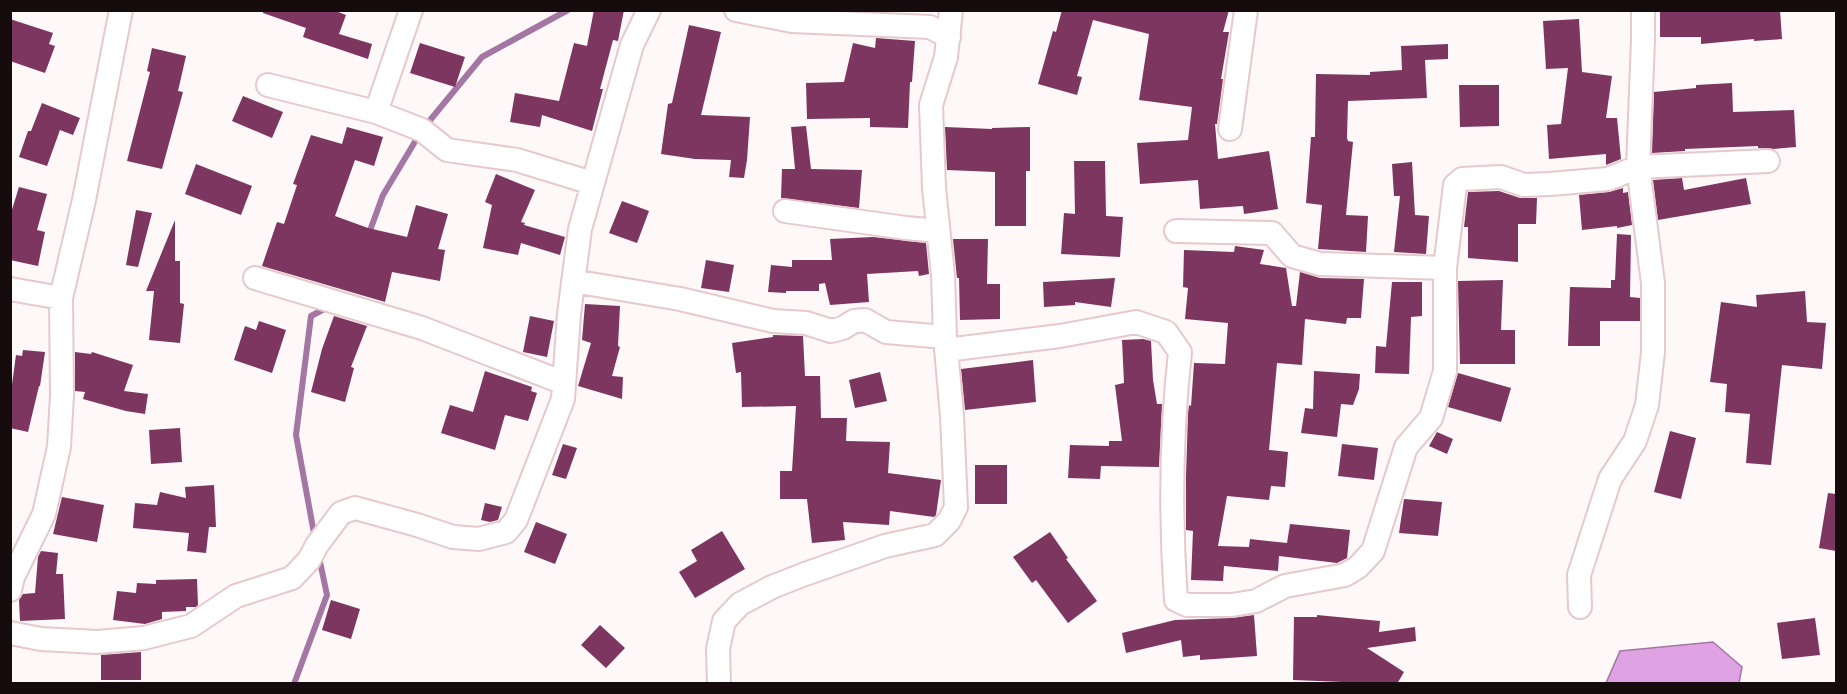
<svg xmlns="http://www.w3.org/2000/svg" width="1847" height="694" viewBox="0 0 1847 694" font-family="'Fira Sans Condensed',sans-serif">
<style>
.water{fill:#dfa3e3;stroke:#a376a3;stroke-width:1.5}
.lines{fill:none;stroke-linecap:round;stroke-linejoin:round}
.stream{stroke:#a376a3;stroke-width:6}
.building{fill:#7c365f}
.street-casing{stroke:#e6c9cd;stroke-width:26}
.street{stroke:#fff;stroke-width:22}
</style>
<rect width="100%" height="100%" fill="#fef8f9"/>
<!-- water -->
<path class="water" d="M1713 642 1742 667 1739 683H1606L1620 651Z"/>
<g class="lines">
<!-- stream -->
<path class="stream" d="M368 236 383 195 422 130 482 57 568 10
M315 539 296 435 311 316 328 307
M294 684 327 595 319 557"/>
</g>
<!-- building -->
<path class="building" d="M263 10H333L346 15 339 34 372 44 368 59 303 37 306 28 263 13Z
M594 10H624L618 41 613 40 600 89H603L592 131 542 115 540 127 510 122 515 93 559 101 574 43 587 46Z
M1062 10H1229L1223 32H1229L1221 79H1223L1217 124H1215L1218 159 1269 151 1278 209 1244 214 1243 206 1200 209 1198 180 1140 184 1137 143 1188 140 1192 107 1139 100 1149 34 1093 20 1077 76 1082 77 1077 95 1038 84 1053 31 1056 32Z
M1660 10H1780L1782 39 1754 41V39L1701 44V37H1660Z
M10 19 53 33 49 44 55 46 45 73 10 61Z
M1579 19 1582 72 1612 76 1606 118H1617L1621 159 1606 165V154L1549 159 1547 125 1561 124 1568 68 1546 69 1543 21Z
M689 25 721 32 701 115 750 117 747 160 744 178 729 177 731 160 695 159 661 154 668 104 672 103Z
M876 38 915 41 912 82H910L908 128 870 127V118L807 119 806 83 844 82 853 43 875 48Z
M420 43 465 57 455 87 410 73Z
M1448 44V59L1425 60 1427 98 1348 101 1347 138 1348 141 1353 142 1346 215 1368 216 1366 252 1318 249 1322 205 1306 203 1311 137H1315L1316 74 1370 75V72L1402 70 1401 46Z
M152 48 186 56 178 91 183 92 162 169 127 161 150 72 147 71Z
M1732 83 1733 112 1794 110 1796 147 1773 149 1758 148V146L1685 149V151L1652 153 1654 92 1696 88V85Z
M1459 85H1499V126L1460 127Z
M243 96 283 112 272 138 232 121Z
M42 103 80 118 73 135 60 130 47 166 19 157 28 131H31Z
M806 126 811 169 862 170 859 208 781 198 782 169H795L791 127Z
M347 127 383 137 374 166 355 160 335 216 368 228 407 237 416 205 448 214 438 249 445 250 440 281 392 272 385 302 262 266 277 222 284 224 297 185 293 184 311 135 342 144Z
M945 127 992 129V128L1030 127V171H1026V226H995V172L947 170Z
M1074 161H1105L1106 216 1123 217 1120 257 1061 254 1064 213 1075 214Z
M1412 162 1415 215 1429 216 1426 254 1394 252 1400 196H1394L1392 164Z
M196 164 252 186 241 215 185 194Z
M496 174 535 190 521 222 525 223 524 225 565 237 560 255 521 243 518 255 483 248 492 205 485 202Z
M1682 178 1684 190 1746 178 1751 204 1658 220 1653 180Z
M19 187 47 194 37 230 45 232 38 266 10 260V216Z
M1623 188V193L1628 192 1632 225 1617 228V226L1582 230 1579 195 1609 192Z
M1499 191 1520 198H1537L1536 224H1518V262L1468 258V227H1464L1468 192Z
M622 201 649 211 637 243 609 233Z
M136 210 152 213 138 267 126 265Z
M175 220V261H180V303L184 304 180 343 149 340 154 291H146Z
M1617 234 1631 235 1630 297 1640 298V321H1600V346H1568L1570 287 1611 288V280H1615Z
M873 237 926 243 929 274 919 276 918 271 867 274 869 302 830 305 825 283 819 284V291H786V293L768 292 771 265 792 267V260H832L830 239Z
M953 239H988L987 284H1000V319L960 320 959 278H957Z
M1235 246 1264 250 1260 264 1286 268 1292 306H1296L1300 272 1320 278 1364 279 1361 318H1347L1346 324 1305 319 1302 365 1277 363 1269 450 1288 452 1285 487 1271 486 1269 500 1227 496 1218 546 1249 547 1250 539 1287 543 1290 524 1350 530 1347 558 1337 563 1279 556 1278 571 1224 566 1223 581 1191 580 1193 531 1186 530V476L1188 414 1189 405 1191 406 1194 363 1225 364 1228 323 1185 319 1188 288 1183 287 1184 250 1234 252Z
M706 260 734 265 729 292 701 288Z
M1115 278 1111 307 1075 302V305L1044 307 1043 282Z
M1503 280 1501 330H1515V364H1460L1458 281Z
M1392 282H1422V316L1411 317 1409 374 1375 373 1376 346 1386 347Z
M1805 291 1807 322 1826 323 1822 369 1782 365 1771 465 1746 463 1750 414 1725 412 1727 384 1710 382 1721 302 1757 307 1756 295Z
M585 304 620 306 618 346 620 347 612 376 623 377 622 399 578 386 591 343 582 340Z
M334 316 367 326 351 367 354 368 345 402 311 392 322 349Z
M530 316 554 321 547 357 523 352Z
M259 321 286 330 272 373 234 360 245 326 256 330Z
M773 335 803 336 805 376H820L821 418H847L846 441 890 442 888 473 941 480 936 515 934 517 890 511 889 525 843 522 845 540 812 543 807 499H780V471H792L796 406 742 407 741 372 736 373 732 343 773 337Z
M1143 339 1151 341 1153 380 1157 404H1162L1159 467 1101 466 1100 479 1068 478 1070 445 1109 446V441H1122L1115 385 1124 383 1122 340Z
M23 350 45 352 40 386H39L28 432 10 428V399L16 355 22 356Z
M75 352 91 354 92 352 133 365 124 391 148 394 145 414 126 411 83 399 85 392 75 391Z
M1033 360 1036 402 965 410 961 369Z
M485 371 532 387 531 391 537 393 528 421 505 415 495 450 441 433 450 405 473 412Z
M1314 371 1360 374 1359 389 1353 405 1341 404 1337 437 1301 433 1305 408 1313 409Z
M880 372 887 401 855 408 849 380Z
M1458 373 1511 388 1501 422 1448 407Z
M180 428 182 462 151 464 149 430Z
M1670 431 1696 438 1681 499 1654 492Z
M1437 432 1453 439 1447 454 1429 446Z
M563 444 577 448 566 479 552 475Z
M1342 444 1378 448 1374 480 1338 476Z
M975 465H1007V504H975Z
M214 485 216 527H209L206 553 187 551 189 533 133 528 135 503 157 505 160 492 186 498 185 487Z
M1828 493 1836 494V551L1819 548Z
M62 497 104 505 97 542 53 534Z
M1404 499 1442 502 1438 536 1399 533Z
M485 503 502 507 498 520 490 522 481 520Z
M536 522 567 534 555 564 524 552Z
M722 531 745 569 695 598 679 572 697 561 691 550Z
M1050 532 1068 558 1066 559 1097 601 1068 623 1036 580 1032 583 1013 557Z
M41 551 58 553 56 574H63L65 619 20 621 19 600 23 594 35 593 38 557Z
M197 579 198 605 196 607H186V611L162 612V619L145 624 113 620 117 591 136 593 137 583 156 584V580Z
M331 600 360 609 351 639 322 630Z
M1254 615 1257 656 1200 660V655L1183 657 1181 640 1126 653 1122 633 1175 620 1232 618Z
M1317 615 1380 621 1379 632 1415 627 1416 641 1367 648 1404 672 1397 684H1343V682L1293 680 1294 617H1317Z
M1815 618 1820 655 1782 659 1777 623Z
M600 625 625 648 606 668 581 645Z
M141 652V680H101V655Z"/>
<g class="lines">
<defs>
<path id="street" d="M736 10 792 21 930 27 949 37
M268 85 376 112 422 130 447 150 517 160 592 183
M376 112 411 10
M1230 129 1246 10
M785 211 906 228 938 231
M1176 231 1272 233 1292 256 1320 264 1445 268
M255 278 422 328 564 383
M573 281 680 299 773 321 806 323 831 331 843 328 854 321 865 320 886 332 945 337
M10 289 61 298
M946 350 1060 336 1136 322 1166 332 1180 352C1171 434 1170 517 1176 600L1187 605H1232L1256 601 1285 586 1345 575 1358 567 1373 551 1406 447 1431 418 1445 371V268L1455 185 1462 179 1501 177 1524 185 1550 184 1608 179 1638 167 1768 161
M10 590 13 577 44 514 59 447 62 395 61 298 84 200 121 10
M1580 607 1579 575 1610 479 1635 441 1647 405 1653 352V283L1638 167 1643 40V10
M10 633 41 639 97 642 144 638 191 626 236 596 292 578 309 560 317 545 341 513 355 508 417 525 453 537 479 539 506 532 516 520 563 399 569 314 580 229 632 45 649 10
M719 684 718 649 724 621 740 604 772 587 805 574 885 546 935 535 949 521 956 507 952 416 945 337 943 275 934 188 931 105 946 57 951 10"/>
</defs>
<!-- street casing -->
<use href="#street" class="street-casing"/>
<!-- street -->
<use href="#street" class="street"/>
</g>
<!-- border -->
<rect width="1847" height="694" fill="none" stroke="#160c0e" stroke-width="24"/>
</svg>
